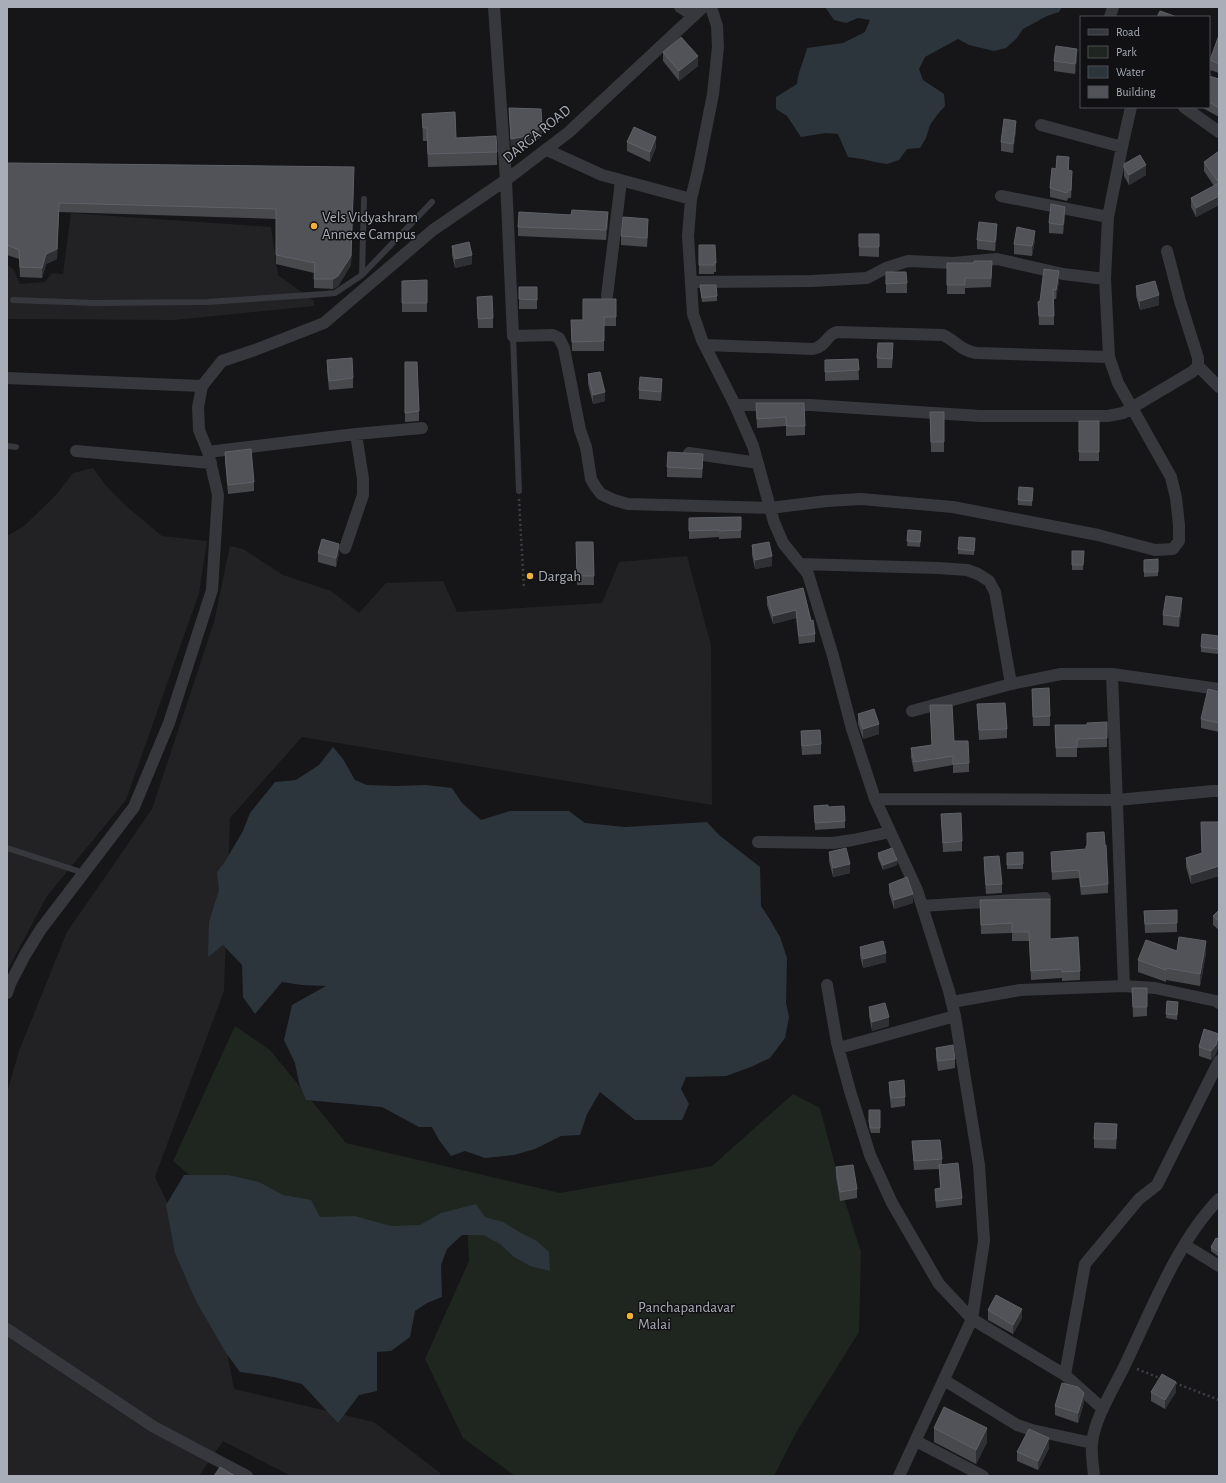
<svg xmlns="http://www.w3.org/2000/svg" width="1226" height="1483" viewBox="0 0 1226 1483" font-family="'Alegreya Sans',sans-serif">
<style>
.built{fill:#222225}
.green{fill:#1e261f}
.water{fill:#2c353c}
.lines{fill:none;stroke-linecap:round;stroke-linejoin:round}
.path{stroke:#3d3f44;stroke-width:2.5;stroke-dasharray:2 3;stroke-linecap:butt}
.service{stroke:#37383d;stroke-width:6}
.minor{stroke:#37383d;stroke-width:12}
.wall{fill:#47494d}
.shaded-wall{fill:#2f3033}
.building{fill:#525359;stroke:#5f6168}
.poi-dot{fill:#f2b134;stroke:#111113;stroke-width:1.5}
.labels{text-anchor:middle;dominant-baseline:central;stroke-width:3;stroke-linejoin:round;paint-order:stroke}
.street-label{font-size:15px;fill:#a8adb8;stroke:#111113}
.poi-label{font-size:15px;fill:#a8adb8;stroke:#111113;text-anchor:start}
</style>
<rect width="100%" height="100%" fill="#161618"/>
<!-- built -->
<path class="built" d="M71 213 271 227 278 275 314 301V306L175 320 7 319V265L14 270 20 284 45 282 52 273 63 274Z
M93 468 107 487 126 506 162 536 207 541 199 593 126 800 47 896 7 971V536L24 526 56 495 73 473Z
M230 546 243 549 283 575 331 591 359 613 386 583 443 581 457 612 602 603 619 562 687 556 711 645 712 805 302 737 230 818 224 991 155 1177 219 1310 234 1389 374 1422 440 1473V1476H291L223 1441 199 1476H7V1093L19 1051 67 932 152 809 214 622Z"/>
<!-- green -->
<path class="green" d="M235 1026 270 1050 346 1143 560 1193 712 1166 793 1094 820 1108 843 1195 861 1252 859 1332 797 1431 774 1476H515L463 1438 425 1359 469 1261 467 1220 399 1239 203 1187 173 1161Z"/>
<!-- water -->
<path class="water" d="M825 7H1062L1059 12 1047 16 1023 29 1016 39 1006 48 994 51 969 45 958 39 925 57 919 69 923 80 944 94 945 106 937 115 930 125 926 138 920 148 907 149 899 160 887 164 875 162 862 159 848 157 838 134 826 133 801 137 787 116 776 109V97L797 84C798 71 804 61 807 48L843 43 865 32 870 20 858 18 846 23 834 20Z
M333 747 343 759 355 780 367 785 395 786 426 785 452 788 462 803 481 820 510 811H569L585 823 625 827 707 822 719 835 760 867 761 906 769 918 780 937 787 958 786 1003 789 1017 785 1038 770 1058 751 1067 726 1076 686 1077 681 1089 689 1104 682 1120H635L600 1092 587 1114 580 1135 561 1136 535 1149 514 1155 485 1158 465 1151 451 1156 439 1140 432 1127H419L382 1107 306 1100 299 1083 295 1063 284 1040 292 1005 326 986 302 985 282 982 255 1014 243 997 242 965 223 945 208 957 209 922 219 890 217 872 224 863 243 831 250 813 275 782 296 780 319 765Z
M184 1175H228L259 1182 283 1195 311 1200 320 1217 355 1216 391 1226 420 1225 441 1213 476 1204 485 1217 503 1222 521 1233 537 1241 549 1252 550 1271 530 1266 514 1257 500 1244 483 1235H462L447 1249 441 1265 442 1297 427 1303 415 1311 410 1337 391 1351 377 1352V1391L359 1395 338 1423 302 1384 274 1377 240 1372 226 1353 196 1301 175 1253 166 1205Z"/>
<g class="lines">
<!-- path -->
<path class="path" d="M519 499 524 589
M1137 1369 1162 1379
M1175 1383 1219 1400"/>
<!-- service -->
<path class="service" d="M362 275 432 202
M13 300 94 303 207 302 324 294 335 293 362 275 364 199
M513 336 519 491
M7 446 16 447
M7 848 84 873"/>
<!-- minor -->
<path class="minor" d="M680 7 694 16
M703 7 569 132 506 180 513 336 553 335 559 338 564 348 580 430 586 447 591 479 595 486 601 494 614 500 628 504 770 508 827 501 861 499 953 507 1098 535 1155 550 1173 549 1179 541V525L1176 498 1171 477 1118 383 1109 357 1105 279 1108 217 1122 147 1041 125
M711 7 717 26 718 47 713 94 698 170 691 199 688 236 693 314 702 340 735 405 753 446 774 522 783 543 808 574 833 656 852 729 875 799 917 890 949 991 955 1016 979 1165 984 1241 972 1319 899 1476
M1110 17 1113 7
M1184 107 1219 132
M1122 147 1131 107
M547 150 602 175 691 199
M1001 196 1108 217
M1167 251 1180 301 1198 358V366
M692 282 812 281 867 278 886 268 908 261 953 263 997 259 1063 274 1105 279
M607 296 621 181
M705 345 813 349C827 346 826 335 837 332L943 335C956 341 960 350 976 353L1109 357
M7 378 202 386
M735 405H810L980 416H1108L1123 413 1192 372 1198 366 1219 387
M76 451 211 463
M208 452 356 434 422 428
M689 453 758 463
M345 548 363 495V479L356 434
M800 564 938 568 967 570 978 574 989 581 995 592 1011 684
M1112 674 1124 986
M912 711 1011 684 1061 674H1112L1219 689
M875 799 1117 800 1213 791H1219
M758 842 833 843 853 840 890 832
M922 906 1045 898
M827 985 837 1043 850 1091 870 1155 892 1203 939 1284 972 1319 1065 1375 1103 1409
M7 993 10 984 25 955 41 929 134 807 169 723 212 590 218 495 208 452 199 430 198 407 202 386 222 361 255 350 324 323 433 230 506 180 494 7
M952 1002 1020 990 1124 986 1155 988 1216 1001 1219 1003
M839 1048 955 1016
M1185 1245 1219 1266
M7 1329 154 1427 247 1476
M1065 1375 1085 1264 1139 1199 1157 1185 1219 1061
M944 1380 1017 1425 1032 1430 1092 1443
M916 1441 983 1476
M1094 1476C1093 1465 1091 1453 1092 1443 1095 1417 1114 1388 1125 1365 1151 1311 1177 1242 1219 1199"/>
</g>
<!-- wall -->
<path class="wall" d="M1219 35V73L1210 70V60Z
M663 52 698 66 679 81 663 61Z
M1077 58 1075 74 1054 71V61Z
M1209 76 1219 79V117L1201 107H1209Z
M509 108 542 137 527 145 511 149Z
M422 114 456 138 497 152V165L428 167 427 141H423Z
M1016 130 1013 153 1001 151V142Z
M627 142 656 147 650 162 627 151Z
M1219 151V205L1196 217 1191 207V198L1214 186 1204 171V162Z
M7 163 354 176 351 265 338 286 333 289 314 288V273L276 264V219L59 212 57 259 46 264 42 278 20 277 19 259 7 255Z
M1069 166V170L1072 179 1071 198H1068L1067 201 1050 197V188L1056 169Z
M1124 167 1146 175 1129 185 1124 176Z
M1065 216 1063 234 1049 233V223Z
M608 222 606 240 518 236V227Z
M648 229 647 247 621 245V236Z
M997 233 995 251 977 249V240Z
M859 234H879V257L859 256Z
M1035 240 1032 256 1014 254V244Z
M699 245 716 263V272H714V274H699Z
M452 246 472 264 455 268 452 255Z
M947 263H974L992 270 991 287 965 288V294H947Z
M886 272 907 283V293H886Z
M402 281 427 303V312H402Z
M1059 281 1056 299H1054V325H1039L1038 302 1040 301Z
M700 285 717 296V301L702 302Z
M1136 286 1159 305 1140 310 1136 296Z
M519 287H537V309H519Z
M477 297 493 318V328H478Z
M616 299V326H604V351H572L571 320H583Z
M893 353 892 368H877V358Z
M858 359 859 380 825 381V360Z
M327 360 353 378V388L329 390 327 370Z
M405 362 419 411V421L405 422Z
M588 374 605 401 593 404 588 384Z
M662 388 661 401 639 399V390Z
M756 403 805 426V435L786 436V426L757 428Z
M930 412H944V452H931Z
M1079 421H1099V461H1079Z
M225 452 254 482V491L228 494 225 461Z
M703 463 702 478 667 477V467Z
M1033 488 1032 506 1018 505V500Z
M741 517V538L719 539V537L689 539V518Z
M908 530 921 536 920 547 907 546Z
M593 542 594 585H577L576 551Z
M975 543 974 555 958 554V549Z
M752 545 772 566 755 569 752 555Z
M1072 551H1084L1083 570H1072Z
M318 553H339L336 567 318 562Z
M1158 559V576L1144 577V560Z
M803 588 815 634V642L799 644 796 618 773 624 767 605V597Z
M1182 608 1179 627 1163 625V615Z
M1219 636 1218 654 1201 652V647Z
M1032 689 1050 716V726H1033Z
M1219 692V732L1201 728V719Z
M977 704 1007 729V738L979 740Z
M930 705 969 763V772L953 773V765L914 772 911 757V748L932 745Z
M858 714 879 734 863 739 858 724Z
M1055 725 1107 738V747L1077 748V757H1056Z
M801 731 821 744V754L802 755 801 741Z
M814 806 828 807 845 821V828L815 830Z
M941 814 962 841V851L943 852Z
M1201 822H1219V876L1191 884 1186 867V858L1202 853Z
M1087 833 1108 884V893L1081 895 1079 878 1052 880 1051 852 1086 849 1087 846Z
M829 852 850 873 833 877 829 861Z
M1023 852V869H1007V853Z
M878 853 897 865 883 870 878 858Z
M984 857 1002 884V893L986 894 984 867Z
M889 884 913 903 894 909 889 893Z
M980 900 1050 939 1080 971V980L1062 981V978L1031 980 1029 941H1012V933L981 934Z
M1177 910V932L1145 933 1144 911Z
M1219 910V930L1213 925V916Z
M860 947 886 962 863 968 860 956Z
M1177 951 1206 953 1200 986 1166 980V982L1138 972V960Z
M1132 988H1147V1016L1133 1017Z
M1167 1001 1178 1007 1177 1020 1166 1018Z
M869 1007 889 1026 872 1031 869 1016Z
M1219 1034 1216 1054 1211 1060 1199 1056V1047Z
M936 1048 955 1059V1068L938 1071 936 1057Z
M889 1082 905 1097V1106L891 1108 889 1091Z
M869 1110H880V1133H871L869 1127Z
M1117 1133 1116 1149 1094 1148V1139Z
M912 1141 942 1159V1164L962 1198V1205L936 1208 935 1196V1189L940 1188 939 1169 914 1170Z
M836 1167 857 1189V1198L840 1201 836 1177Z
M1219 1239V1257L1211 1251V1247Z
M988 1310 1022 1318 1013 1334 988 1320Z
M1151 1392H1176L1165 1409 1151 1401Z
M1084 1402 1078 1423 1055 1415V1406Z
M934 1428 987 1442 976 1464 934 1442Z
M1049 1448 1038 1470 1017 1461V1452Z"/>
<!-- shaded-wall -->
<path class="shaded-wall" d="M1077 49V58L1075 74V64Z
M698 56V66L679 81V71Z
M1016 121V130L1013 153V144Z
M542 127V137L527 145 511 149V139Z
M656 137V147L650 162V152Z
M1146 165V175L1129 185V175Z
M354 167 351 265 338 286 333 289V279Z
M1072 171V179L1071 198V190Z
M1219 196V205L1196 217V208Z
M59 203 57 259 46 264 42 278V268Z
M1065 207V216L1063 234V225Z
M608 212V222L606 240V230Z
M648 219V229L647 247V238Z
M997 224V233L995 251V242Z
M1035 231V240L1032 256V246Z
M472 255V264L455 268V259Z
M1059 271V281L1056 299V290Z
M1159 295V305L1140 310V301Z
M662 379V388L661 401V392Z
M605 392V401L593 404V395Z
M339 544V553L336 567V558Z
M772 556V566L755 569V560Z
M1182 598V608L1179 627V617Z
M796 610V618L773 624V616Z
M879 724V734L863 739V729Z
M897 860V865L883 870V865Z
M850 864V873L833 877V868Z
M1219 866V876L1191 884V875Z
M913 894V903L894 909V900Z
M1206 941V953L1200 986V974Z
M886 953V962L863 968V959Z
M889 1017V1026L872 1031V1022Z
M1219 1036V1045L1216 1054 1211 1060V1051Z
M1022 1309V1318L1013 1334V1325Z
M1176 1382V1392L1165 1409V1400Z
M1084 1393V1402L1078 1423V1413Z
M987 1428V1442L976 1464V1450Z
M1049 1438V1448L1038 1470V1461Z"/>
<!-- building -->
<path class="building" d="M1160 11 1177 17H1157Z
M1219 35V64L1210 60Z
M681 37 698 56 679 71 663 52Z
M1056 46 1077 49 1075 64 1054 61Z
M1209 76 1219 79V108L1209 102Z
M509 108 541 109 542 127 527 136 511 139Z
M455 112 456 138 496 136 497 152 428 154 427 128H423L422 114Z
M1004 119 1016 121 1013 144 1001 142Z
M634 127 656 137 650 152 627 142Z
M1219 151V183L1204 162Z
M1140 155 1146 165 1129 175 1124 167V164Z
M1057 156 1069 157 1068 170 1072 171 1071 190H1068L1067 193 1050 188 1052 168 1056 169Z
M7 163 354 167 351 256 338 276 333 279H314L315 263 276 255V209L59 203 57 249 46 254 42 268 20 267 19 250 7 245Z
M1219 183V196L1196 208 1191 198Z
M1051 204 1065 207 1063 225 1049 223Z
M572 210 608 212 606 230 518 227 519 212 571 215Z
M623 217 648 219 647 238 621 236Z
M979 222 997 224 995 242 977 240Z
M1017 227 1035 231 1032 246 1014 244Z
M859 234H879V247H859Z
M469 242 472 255 455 259 452 246Z
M699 245H715L716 263H714V265H699Z
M974 261H992L991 278H965V285H947V263H974Z
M1044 269 1059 271 1056 290 1053 289 1054 316H1039L1038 302 1040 301Z
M886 272H906L907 283 886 284Z
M427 280V303H402V281Z
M1155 281 1159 295 1140 301 1136 286Z
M700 285H716L717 296 702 298Z
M519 287H537V300L519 299Z
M492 296 493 318 478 319 477 297Z
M583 299H616V317H604V341L572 342 571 320H583Z
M878 343H893L892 359 877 358Z
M352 358 353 378 329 381 327 360Z
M858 359 859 370 825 372V360Z
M405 362H417L419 411 405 413Z
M600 372 605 392 593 395 588 374Z
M640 377 662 379 661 392 639 390Z
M756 403H804L805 426H786V417L757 419Z
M930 412H944V442H931Z
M1079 421H1099V452H1079Z
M251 449 254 482 228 485 225 452Z
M668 452 703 454 702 469 667 467Z
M1019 487 1033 488 1032 501 1018 500Z
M741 517V530L719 531V530L689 531V518Z
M908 530 921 531 920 542 907 541Z
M959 537 975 538 974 551 958 549Z
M322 539 339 544 336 558 318 553Z
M576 542H593L594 576H577Z
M769 542 772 556 755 560 752 545Z
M1072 551H1084L1083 565H1072Z
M1158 559V572H1144V560Z
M803 588 811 621 813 620 815 634 799 636 796 610 773 616 767 597Z
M1166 596 1182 598 1179 617 1163 615Z
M1202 634 1219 636 1218 649 1201 647Z
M1049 688 1050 716 1033 717 1032 689Z
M1208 689 1219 692V723L1201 719Z
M1005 703 1007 729 979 730 977 704Z
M930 705H952L954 741H968L969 763 953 764V756L914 762 911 748 932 745Z
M874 709 879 724 863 729 858 714Z
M1107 722V738L1077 739V747L1056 748 1055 725H1087V723Z
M820 730 821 744 802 746 801 731Z
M828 805V807L844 806 845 821 815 823 814 806Z
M961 813 962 841 943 843 941 814Z
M1201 822H1219V866L1191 875 1186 858 1202 853Z
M1104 832 1105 845H1106L1108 884 1081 887 1079 870 1052 872 1051 852 1086 849V846H1087V833Z
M846 848 850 864 833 868 829 852Z
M892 848 897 860 883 865 878 853Z
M1023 852V864L1007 865V853Z
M999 856 1002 884 986 885 984 857Z
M907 877 913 894 894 900 889 884Z
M1050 899V939L1078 937 1080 971 1062 972V969L1031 971 1029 932H1012V923L981 925 980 900Z
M1177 910V923L1145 924 1144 911Z
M1219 910V921L1213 916Z
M1179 937 1206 941 1200 974 1166 968V970L1138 960 1146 940 1177 951Z
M883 941 886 953 863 959 860 947Z
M1132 988H1147V1007H1133Z
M1167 1001 1178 1002 1177 1015 1166 1014Z
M885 1003 889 1017 872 1022 869 1007Z
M1204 1029 1219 1034 1216 1045 1211 1051 1199 1047Z
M953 1045 955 1059 938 1061 936 1048Z
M904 1080 905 1097 891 1098 889 1082Z
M869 1110H880V1128H871L869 1122Z
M1095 1123 1117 1124 1116 1139H1094Z
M940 1140 942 1159 914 1161 912 1141Z
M958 1163 962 1198 936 1201 935 1189 941 1188 939 1165Z
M853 1165 857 1189 840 1192 836 1167Z
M1216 1238 1219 1239V1252L1211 1247Z
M996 1295 1022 1309 1013 1325 988 1310Z
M1162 1374 1176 1382 1165 1400 1151 1392Z
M1062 1383 1078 1387 1084 1393 1078 1413 1055 1406Z
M944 1407 987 1428 976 1450 934 1428Z
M1029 1429 1049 1438 1038 1461 1017 1452Z
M220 1467 235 1476H214Z"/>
<!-- markers -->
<g class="poi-dot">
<circle cx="314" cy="226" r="4"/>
<circle cx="530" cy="576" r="4"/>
<circle cx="630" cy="1316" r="4"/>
</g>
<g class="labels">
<!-- street labels -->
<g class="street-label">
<text transform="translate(537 134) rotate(-39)">DARGA ROAD</text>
</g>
<!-- poi labels -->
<g class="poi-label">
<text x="322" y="217">Vels Vidyashram<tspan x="322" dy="17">Annexe Campus</tspan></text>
<text x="538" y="576">Dargah</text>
<text x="638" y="1307">Panchapandavar<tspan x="638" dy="17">Malai</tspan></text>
</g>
</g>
<!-- border -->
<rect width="1226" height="1483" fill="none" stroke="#a8adb8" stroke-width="16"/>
<!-- legend -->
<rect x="1080" y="16" width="130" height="92" fill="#111113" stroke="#4d4f55"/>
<rect x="1088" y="29" width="20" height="6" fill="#37383d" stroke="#4d4f55"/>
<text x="1116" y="36" font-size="12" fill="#a8adb8">Road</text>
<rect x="1088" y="46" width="20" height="12" fill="#1e261f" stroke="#4d4f55"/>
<text x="1116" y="56" font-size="12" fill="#a8adb8">Park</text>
<rect x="1088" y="66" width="20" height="12" fill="#2c353c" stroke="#4d4f55"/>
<text x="1116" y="76" font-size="12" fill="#a8adb8">Water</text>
<rect x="1088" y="86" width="20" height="12" fill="#525359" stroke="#4d4f55"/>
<text x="1116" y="96" font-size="12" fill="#a8adb8">Building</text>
</svg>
